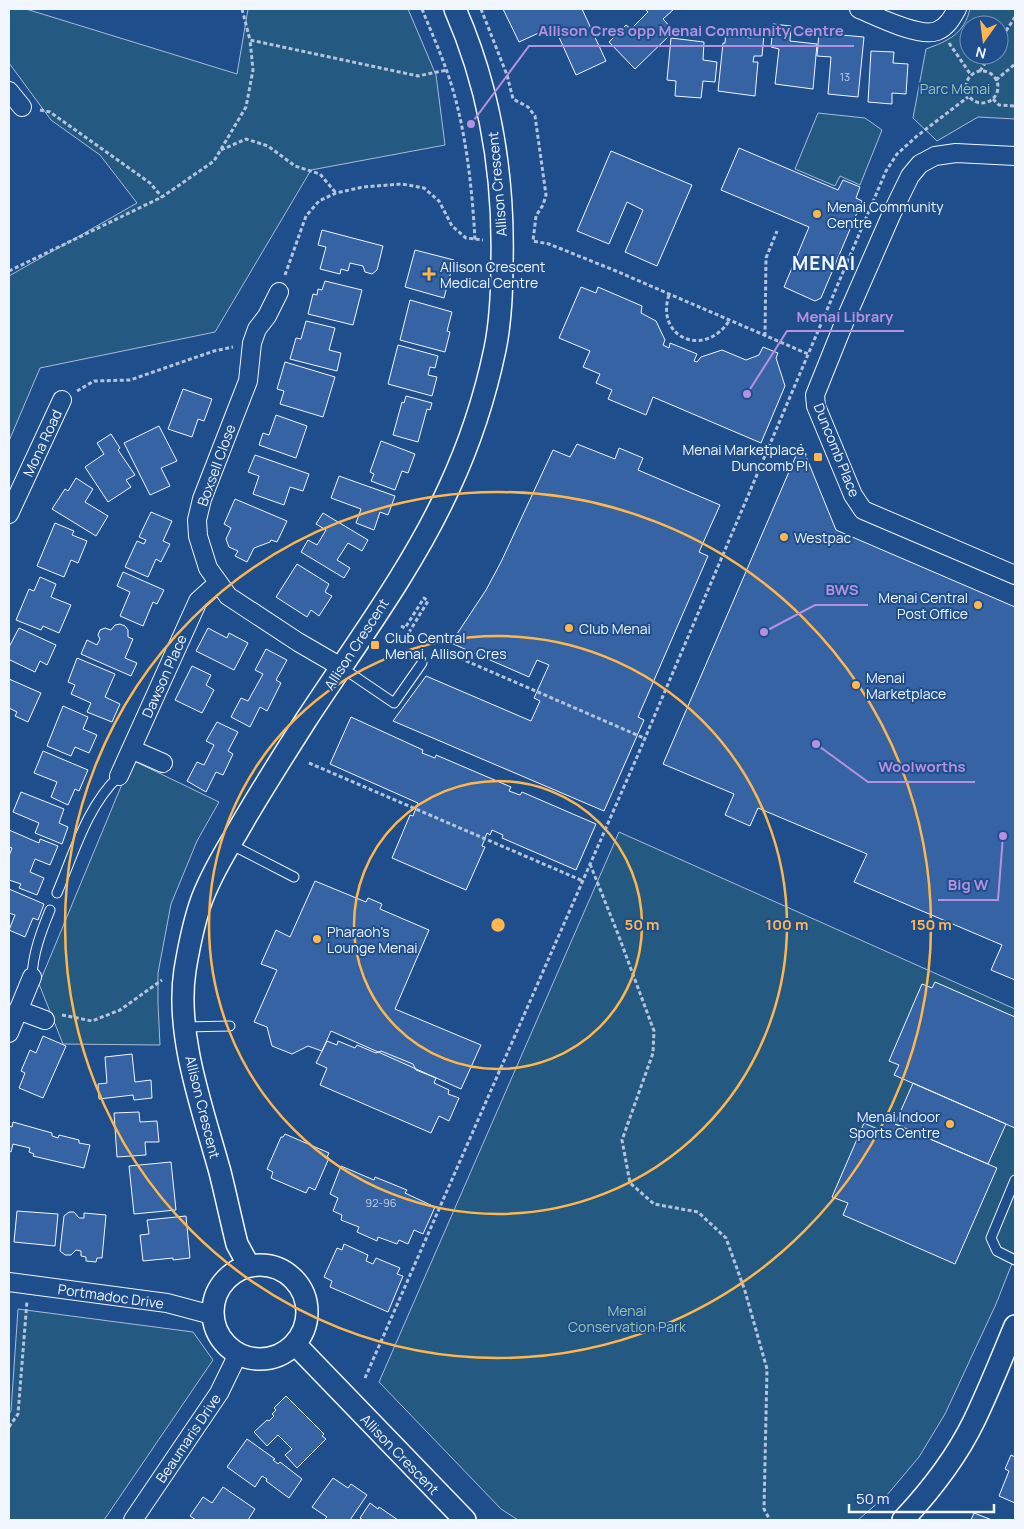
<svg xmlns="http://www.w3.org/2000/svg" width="1024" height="1529" viewBox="0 0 1024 1529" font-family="Manrope,sans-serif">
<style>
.green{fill:#245a82;stroke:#a8bbd7;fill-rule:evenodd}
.building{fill:#3563a3;stroke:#f2f6ff}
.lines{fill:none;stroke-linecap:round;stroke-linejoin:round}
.service-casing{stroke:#f2f6ff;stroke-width:11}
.minor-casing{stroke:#f2f6ff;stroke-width:20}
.tertiary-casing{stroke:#f2f6ff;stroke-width:24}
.path{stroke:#b3c4dc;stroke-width:3;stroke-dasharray:4 2.5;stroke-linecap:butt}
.service{stroke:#1f4e8c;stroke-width:9}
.minor{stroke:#1f4e8c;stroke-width:18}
.tertiary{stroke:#1f4e8c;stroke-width:21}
.ring{fill:none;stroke:#ffb74d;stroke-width:2.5}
.poi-dot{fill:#ffb74d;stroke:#1f4e8c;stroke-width:2}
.labels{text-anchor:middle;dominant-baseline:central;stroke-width:4;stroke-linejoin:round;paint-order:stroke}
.number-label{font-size:11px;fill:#c3d1e8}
.park-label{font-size:14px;fill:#97c8a6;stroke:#1f4e8c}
.street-label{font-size:14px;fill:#f2f6ff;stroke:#1f4e8c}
.poi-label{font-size:14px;fill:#f2f6ff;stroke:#1f4e8c;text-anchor:start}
.district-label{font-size:19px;font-weight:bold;letter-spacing:1px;fill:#f2f6ff;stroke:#1f4e8c}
.centre{fill:#ffb74d;stroke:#1f4e8c;stroke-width:2.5}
.ring-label{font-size:15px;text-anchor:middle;font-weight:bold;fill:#ffb74d;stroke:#1f4e8c;stroke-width:4;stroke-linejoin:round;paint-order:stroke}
.leader{fill:none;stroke:#b691df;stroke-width:2}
.callout-dot{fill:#b691df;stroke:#1f4e8c;stroke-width:2}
.callout-label{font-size:15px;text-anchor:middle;font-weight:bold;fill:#b691df;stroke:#1f4e8c;stroke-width:4;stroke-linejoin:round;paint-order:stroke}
</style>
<rect width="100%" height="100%" fill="#1f4e8c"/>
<!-- green -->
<path class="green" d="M9 9H26L237 74 248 9H408L436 75 445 145 311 170 215 332 40 368 9 441V276L137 203 100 155 51 120 9 63Z
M970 9H1015V119L978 117 937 141 913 118 926 49C948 41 964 34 970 9ZM969 25H999V55H969Z
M818 113 865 118 882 130 860 185 840 176 835 186 795 169Z
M132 760 219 802 197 841 171 904 158 973V1004L160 1045 63 1044 39 984Z
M619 832 1015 1009V1256L996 1304 945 1414 919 1457 887 1495 858 1520H518L501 1509 379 1382Z
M18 1309 193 1332 213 1360 104 1520H9V1414L11 1411Z"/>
<!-- building -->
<path class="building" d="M503 9H582L606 61 576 75 554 26 519 42Z
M645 9H674L663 19 674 31 635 69 609 42 626 25 631 29 648 12Z
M773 24 791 26 790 41 817 44 813 89 775 84 779 49 771 47Z
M726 30 738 31V36L751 38 752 33 764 35 762 56H754L753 62H758L755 96 718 91 723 43H725Z
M819 33 864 37 858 97 828 94 831 57 817 56Z
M671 38 704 42 703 60 717 62 715 82 703 81 701 98 675 96 676 81 667 80Z
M871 51 894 52 893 63 908 64 906 94 892 93V104L868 102Z
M739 148 838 190 843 180 860 187 856 198 862 201 821 298 815 301 784 287 809 227 721 190Z
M611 151 692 185 657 266 625 252 643 210 627 202 609 244 577 231Z
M322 230 383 246 377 270 372 274 365 272 363 266 350 263 348 271 341 269 340 274 320 269 326 247 318 245Z
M415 250 454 260 444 298 405 287Z
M325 281 362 290 353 325 308 314 313 294 317 295 318 289 322 290Z
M581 287 596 293 598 287 642 306 641 313 656 321 665 340 663 345 669 348 670 343 697 354 694 361 697 362 701 357 722 350 746 360 759 355 763 347 778 353 776 358 785 386 761 443 653 397 646 415 608 399 612 390 596 383 600 374 583 367 590 351 559 338Z
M410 300 452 312 447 331 450 332 445 352 400 340Z
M306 321 335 328 329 350 341 353 337 371 290 359 296 338 301 339Z
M398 345 438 356 435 368 430 367 428 375 437 377 432 396 388 384Z
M285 362 335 377 323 417 280 404 284 391 277 389Z
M183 389 212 399 204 421 198 419 192 437 168 429Z
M406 396 432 403 430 410 427 409 418 442 393 435 402 402 404 403Z
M276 415 307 426 296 458 259 445 263 433 269 435Z
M159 426 177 461 161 468 170 486 150 495 124 443Z
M111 434 120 448 118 450 135 475 126 480 131 487 108 502 85 467 104 454 97 443Z
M381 441 415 454 408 473 402 471 395 490 371 481 374 474 370 472Z
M577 444 615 459 619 448 643 458 638 470 720 505 699 552 708 556 638 717 644 720 604 811 393 721 426 676 531 721 540 701 534 698 549 665 537 660 529 677 451 643 486 590 501 562 553 450 570 457Z
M801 444 836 530 1015 607V980L991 970 1002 945 854 882 867 854 758 808 750 826 725 815 734 794 663 764Z
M255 455 309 474 303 491 290 487 284 505 253 494 259 476 248 472Z
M339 476 395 496 388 515 380 512 374 530 356 523 361 509 331 498Z
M76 478 93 489 85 502 108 516 96 536 52 509 65 489 68 491Z
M235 499 287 521 277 542 271 540 270 542 254 548 247 562 235 556 238 551 229 547 226 539 231 528 224 524Z
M151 512 172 521 163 541 170 544 161 562 156 559 148 577 125 567 137 541 144 544 146 540 139 537Z
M323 513 368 540 362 551 348 543 337 560 350 568 344 578 301 552 308 540 317 545 326 530 316 524Z
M55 523 74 531 72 535 87 541 78 563 71 560 64 577 37 566Z
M297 564 329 584 325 592 332 596 319 616 311 610 307 617 276 597Z
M123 572 164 590 157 604 153 602 143 626 120 616 130 592 117 586Z
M40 577 56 584 51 597 71 605 59 633 43 626 41 630 16 620 29 589 34 591Z
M120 624 125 626 128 630V637L133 639 125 658 137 663 131 676 81 654 87 640 97 645 100 639 98 635 100 630 105 628 111 630 115 625Z
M19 628 56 645 47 665 40 661 35 672 10 660 9 663V647Z
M208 628 227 638 229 633 248 643 234 670 196 651Z
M266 649 287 660 276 680 281 683 267 711 260 707 250 727 231 717 241 698 248 701 263 674 255 670Z
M77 658 115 674 105 697 120 704 112 722 87 712 91 703 71 694 75 685 68 682Z
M192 666 211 675 206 685 214 690 202 713 175 700Z
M9 679 41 693 28 722 15 716 17 712 9 708Z
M63 706 88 717 83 729 97 735 89 753 75 747 71 756 47 746Z
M351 717 423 750 422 753 435 758 436 755 511 787 509 791 520 795 522 792 596 824 576 870 502 838 503 835 492 830 490 835 487 833 482 846 485 847 466 890 392 858 410 815 413 816 418 803 330 764Z
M217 722 238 732 228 751 233 754 223 775 216 772 206 792 187 781 197 762 204 765 214 745 206 741Z
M43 751 88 770 79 791 75 789 68 805 51 797 57 782 34 773Z
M21 792 64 809 59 823 68 827 62 844 35 833 39 823 13 812Z
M9 830 39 843 40 839 58 846 50 865 35 859 30 872 44 878 37 895 19 888 21 884 9 880V856L12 848 9 847Z
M315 881 366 902 368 898 382 904 380 909 429 930 395 1009 481 1045 461 1089 331 1031 322 1051 308 1046 292 1054 272 1046 267 1027 254 1022 277 970 261 964 276 930 290 937Z
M9 889 44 904 38 920 33 918 25 937 9 930 15 915 9 913Z
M935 982 1015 1017V1128L894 1075 899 1065 889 1061 922 984 932 988Z
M43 1036 66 1046 43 1098 19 1088 25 1073 21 1071 30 1050 36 1053Z
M327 1041 337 1045 338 1041 355 1048 357 1045 376 1053 381 1051 413 1064 416 1070 436 1078 434 1083 449 1090 448 1094 459 1098 449 1121 439 1116 431 1133 320 1085 327 1068 316 1063Z
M132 1054 135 1082 151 1080 152 1098 134 1100 133 1095 99 1099 98 1084 107 1083 105 1057Z
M913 1083 1006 1124 988 1164 895 1124Z
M139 1112 140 1122 157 1121 159 1142H145L146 1155 117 1157 114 1113Z
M884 1119 997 1168 955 1264 843 1215 848 1203 832 1197 864 1123 880 1130Z
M13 1122 52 1133V1136L58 1138 59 1135 79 1140V1143L90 1145 84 1168 33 1156 34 1154 29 1152 30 1148 13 1144 11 1152 9 1151V1126L12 1127Z
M285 1134 329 1153 327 1157 329 1158 315 1190 309 1187 306 1193 271 1178 273 1172 267 1169 281 1137H283Z
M171 1162 176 1210 134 1214 129 1166Z
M341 1166 374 1180 375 1177 407 1190 405 1193 435 1207 423 1234 414 1230 408 1244 399 1240 397 1244 378 1237 377 1241 357 1232 359 1227 341 1220 342 1215 333 1211 338 1198 330 1194Z
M17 1211 58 1214 55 1246 14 1242Z
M69 1212H74L79 1218H84V1213L106 1215 102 1258H97L96 1262 86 1261V1257L81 1256V1251L76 1250 71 1255H65L60 1251 64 1216Z
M186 1216 190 1258 173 1260V1258L143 1261 140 1235 149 1234 147 1220Z
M344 1244 368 1255 366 1261 373 1264 376 1258 400 1268 397 1274 403 1276 388 1312 330 1287 332 1281 324 1277 337 1248 342 1250Z
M286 1396 324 1434 322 1436 326 1439 297 1468 285 1455 292 1449 278 1435 267 1446 254 1432 267 1420 269 1421 274 1416 272 1414 276 1410 274 1408Z
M247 1439 275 1459 273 1460 278 1464 280 1462 302 1479 289 1498 266 1481 267 1479 262 1476 255 1487 227 1467Z
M1011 1455 1015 1457V1503L999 1496 1009 1471 1005 1469Z
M333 1478 348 1488 351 1484 367 1495 350 1520H324L327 1517 312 1507Z
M223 1487 255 1509 248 1520H196L190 1516 203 1497 212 1503Z
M370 1503 378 1509 379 1507 398 1520H363L360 1518Z
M974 1513 992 1520H971Z"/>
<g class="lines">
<defs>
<path id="service" d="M341 667 394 703 422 663
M230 844 294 877
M57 893C74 853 87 806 119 776
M32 977C33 953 41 932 50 910
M185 1027 230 1026
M1015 1180 991 1238 997 1251 1015 1260"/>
<path id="minor" d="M859 9C876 16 919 38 937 31 947 27 952 18 957 9
M9 91 22 107
M1015 156 956 153 935 156 920 164 910 176 892 213 846 318 815 395 816 406 853 495 863 510 1015 575
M279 292 267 316 257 329 252 343 248 381 202 499 197 520 198 536 208 568 228 596 298 642 341 667
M9 514 62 400
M131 749 163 763
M119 776 198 601 218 583
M18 1010 45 1020
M9 1033 32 977
M9 1282 167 1303 212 1315
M133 1520 219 1393 238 1354"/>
<path id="tertiary" d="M213 1312a47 47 0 1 1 94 0a47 47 0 1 1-94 0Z
M249 1266 237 1244C231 1220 226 1196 220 1172 203 1110 175 1035 185 970 189 946 194 921 202 899 211 876 223 855 236 834 258 795 282 758 306 720 355 645 412 569 449 488 470 443 485 397 495 349 501 320 502 291 502 262 504 175 490 89 455 9
M295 1344 465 1520
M903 1520C931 1490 956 1458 974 1421 989 1390 1002 1357 1015 1326"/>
</defs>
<!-- service casing -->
<use href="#service" class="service-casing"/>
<!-- minor casing -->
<use href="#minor" class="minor-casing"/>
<!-- tertiary casing -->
<use href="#tertiary" class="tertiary-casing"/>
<!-- path -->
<path class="path" d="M242 9 250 40 418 76 447 70
M422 9C430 29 439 49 446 69 465 120 472 185 475 240
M481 9 507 75 513 99 528 107 535 116 546 195 543 205 536 216 533 241 549 244 616 271 808 354
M999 42 1015 17
M949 43 971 75
M966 87a16 16 0 1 1 32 0a16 16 0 1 1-32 0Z
M980 71 990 55
M996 80 1015 64
M993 99 999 105 1015 106
M40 110 50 112 150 183 162 197
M221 150 246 139 268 146 295 166 320 174 336 193
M9 271 162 197 214 161 246 107 253 70 250 40
M285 275 306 216 319 201 336 193 363 187 402 184 424 188 439 201 452 226 466 238 483 240
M669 295C655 337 704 359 729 321
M765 336 766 258 777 231
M77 391 94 381 130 380 214 351 233 347
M401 626 405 628 424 598 428 601 408 634
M448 653 644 738
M309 763 583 881
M590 864 618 934 654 1031 653 1053 622 1140 630 1183 654 1204 698 1212 726 1238 745 1291 767 1369 764 1509 770 1520
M62 1015 92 1021 120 1010 162 980
M365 1378 637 757 886 171 897 154 917 136 968 97
M9 1427 18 1414 27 1301"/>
<!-- service -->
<use href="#service" class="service"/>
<!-- minor -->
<use href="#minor" class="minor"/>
<!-- tertiary -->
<use href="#tertiary" class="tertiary"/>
</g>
<!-- distance rings -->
<g class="ring">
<circle cx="498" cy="925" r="144"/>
<circle cx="498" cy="925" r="289"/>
<circle cx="498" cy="925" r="433"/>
</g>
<!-- markers -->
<g class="poi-dot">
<circle cx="817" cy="214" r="5"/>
<path d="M426.5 266.5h5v5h5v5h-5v5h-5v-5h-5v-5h5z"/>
<rect x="813" y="452" width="10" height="10" rx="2.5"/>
<circle cx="784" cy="537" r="5"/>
<circle cx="978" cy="605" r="5"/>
<circle cx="569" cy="628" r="5"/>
<rect x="370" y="640" width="10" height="10" rx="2.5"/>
<circle cx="856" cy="685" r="5"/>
<circle cx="317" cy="939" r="5"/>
<circle cx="950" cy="1124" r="5"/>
</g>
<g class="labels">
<!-- number labels -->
<g class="number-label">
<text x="845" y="76">13</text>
<text x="381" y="1202">92-96</text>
</g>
<!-- park labels -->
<g class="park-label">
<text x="955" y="88">Parc Menai</text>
<text x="627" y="1310">Menai<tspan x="627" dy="16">Conservation Park</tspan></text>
</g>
<!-- street labels -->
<g class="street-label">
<text transform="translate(497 184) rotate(-95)">Allison Crescent</text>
<text transform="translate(42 443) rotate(-65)">Mona Road</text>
<text transform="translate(837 450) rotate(68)">Duncomb Place</text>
<text transform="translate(216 465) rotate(-70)">Boxsell Close</text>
<text transform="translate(356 644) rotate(-57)">Allison Crescent</text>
<text transform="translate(164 676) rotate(-66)">Dawson Place</text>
<text transform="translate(203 1107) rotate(76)">Allison Crescent</text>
<text transform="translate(111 1296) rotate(8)">Portmadoc Drive</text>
<text transform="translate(188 1438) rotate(-56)">Beaumaris Drive</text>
<text transform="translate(400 1454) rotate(46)">Allison Crescent</text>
</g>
<!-- poi labels -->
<g class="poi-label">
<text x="827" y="206">Menai Community<tspan x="827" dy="16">Centre</tspan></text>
<text x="440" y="266">Allison Crescent<tspan x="440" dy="16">Medical Centre</tspan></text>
<text x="808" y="449" text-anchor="end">Menai Marketplace,<tspan x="808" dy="16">Duncomb Pl</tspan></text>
<text x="794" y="537">Westpac</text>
<text x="968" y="597" text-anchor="end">Menai Central<tspan x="968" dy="16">Post Office</tspan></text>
<text x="579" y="628">Club Menai</text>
<text x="385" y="637">Club Central<tspan x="385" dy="16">Menai, Allison Cres</tspan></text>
<text x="866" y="677">Menai<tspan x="866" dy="16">Marketplace</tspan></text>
<text x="327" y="931">Pharaoh's<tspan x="327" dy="16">Lounge Menai</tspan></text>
<text x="940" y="1116" text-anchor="end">Menai Indoor<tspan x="940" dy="16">Sports Centre</tspan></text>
</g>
<!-- district labels -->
<g class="district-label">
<text x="824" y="263">MENAI</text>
</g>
</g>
<circle cx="498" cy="925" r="8" class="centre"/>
<g class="ring-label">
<text x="642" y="930">50 m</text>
<text x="787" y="930">100 m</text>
<text x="931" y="930">150 m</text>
</g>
<!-- callouts -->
<path class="leader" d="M471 124L529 46H854M747 394L787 331H904M764 632L815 605H868M816 744L868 782H975M1003 836L998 900H938"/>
<g class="callout-dot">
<circle cx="471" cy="124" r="5"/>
<circle cx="747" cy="394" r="5"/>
<circle cx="764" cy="632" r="5"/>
<circle cx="816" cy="744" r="5"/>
<circle cx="1003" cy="836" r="5"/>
</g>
<g class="callout-label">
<text x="691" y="36">Allison Cres opp Menai Community Centre</text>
<text x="845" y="322">Menai Library</text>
<text x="842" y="595">BWS</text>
<text x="922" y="772">Woolworths</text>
<text x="968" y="890">Big W</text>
</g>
<!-- border -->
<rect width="1024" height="1529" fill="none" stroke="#f2f6ff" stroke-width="20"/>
<!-- north arrow -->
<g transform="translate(984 40) rotate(194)"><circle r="24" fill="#1f4e8c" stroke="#7391ba"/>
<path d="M0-4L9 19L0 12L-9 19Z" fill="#ffb74d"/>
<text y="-8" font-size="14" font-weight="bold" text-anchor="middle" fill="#f2f6ff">N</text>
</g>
<!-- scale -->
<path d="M849 1504v8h145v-8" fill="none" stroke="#f2f6ff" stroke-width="2.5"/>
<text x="856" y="1504" font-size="15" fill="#f2f6ff" stroke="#1f4e8c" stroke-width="4" paint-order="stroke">50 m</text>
</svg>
